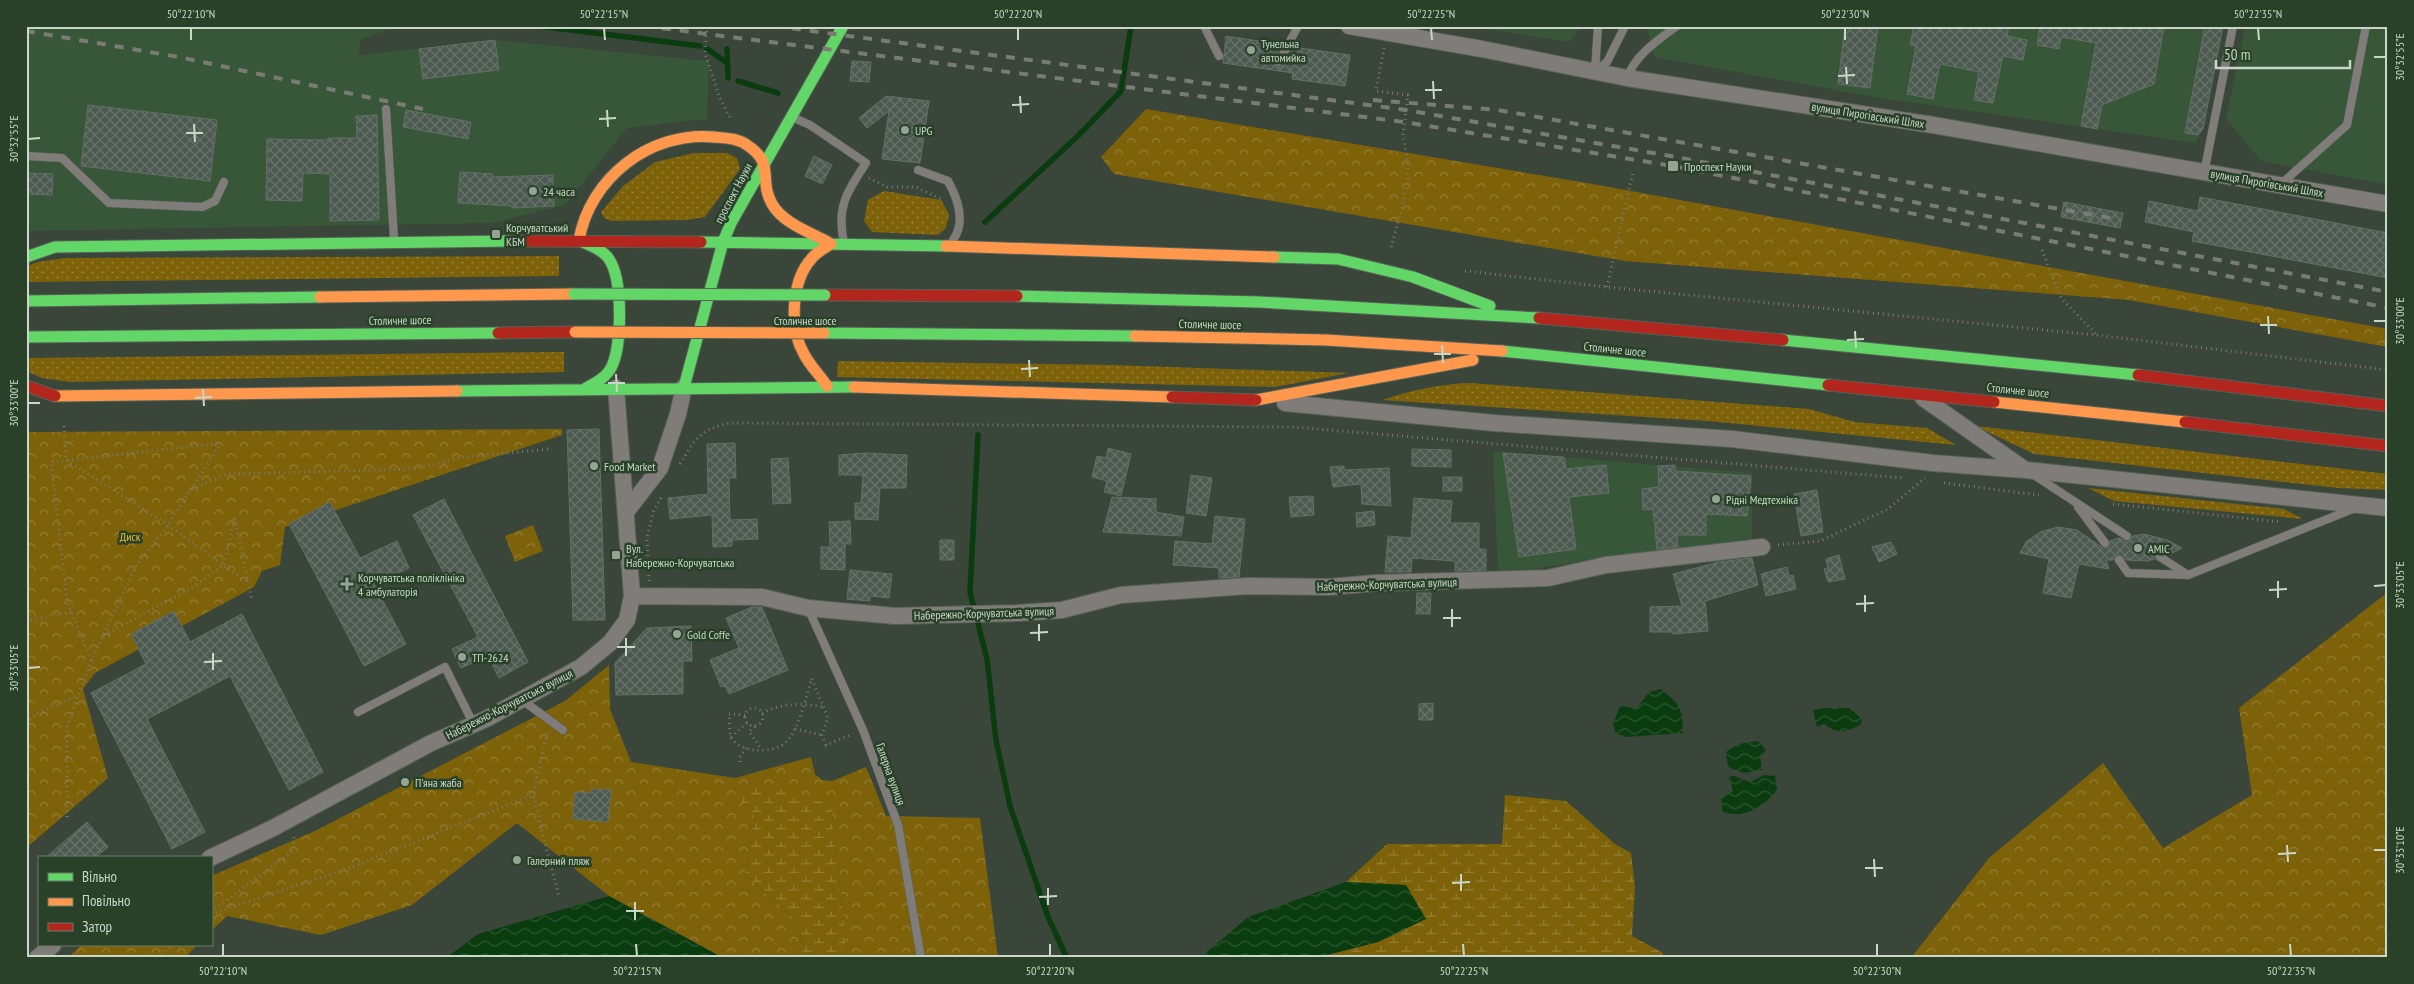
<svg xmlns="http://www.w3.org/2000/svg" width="2414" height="984" viewBox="0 0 2414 984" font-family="'PT Sans Narrow',sans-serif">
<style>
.built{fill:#385638}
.grass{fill:url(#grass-dots)}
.forest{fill:url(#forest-crowns)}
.wetland{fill:url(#wetland-marsh)}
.water{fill:url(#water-waves)}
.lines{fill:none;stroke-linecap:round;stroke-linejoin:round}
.stream{stroke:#0a3c0f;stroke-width:5.5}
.building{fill:url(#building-cross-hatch);stroke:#627066}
.lane-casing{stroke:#566256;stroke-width:9}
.street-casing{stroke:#566256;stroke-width:18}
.fast-casing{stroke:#566256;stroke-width:13}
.slow-casing{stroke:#566256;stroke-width:13}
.jam-casing{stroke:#566256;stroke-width:13}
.path{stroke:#797a74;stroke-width:3;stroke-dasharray:1 4;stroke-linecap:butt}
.lane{stroke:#807c7a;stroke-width:8}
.street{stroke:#807c7a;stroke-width:16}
.fast{stroke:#63d668;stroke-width:11}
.slow{stroke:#ff974d;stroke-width:11}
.jam{stroke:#b3261e;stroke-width:11}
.rail{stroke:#7a7b75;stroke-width:4;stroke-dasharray:9 9;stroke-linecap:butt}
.fast-bridge-casing{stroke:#566256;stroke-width:13;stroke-linecap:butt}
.slow-bridge-casing{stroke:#566256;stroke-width:13;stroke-linecap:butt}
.fast-bridge{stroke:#63d668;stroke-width:11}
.slow-bridge{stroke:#ff974d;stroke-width:11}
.ticks{fill:none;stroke:#c8d7c7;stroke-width:2}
.poi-dot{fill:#96a495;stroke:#284128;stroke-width:2}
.labels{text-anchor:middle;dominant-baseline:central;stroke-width:5;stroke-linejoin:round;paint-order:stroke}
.poi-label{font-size:12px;fill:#c8d7c7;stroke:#284128;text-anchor:start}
.street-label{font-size:12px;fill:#c8d7c7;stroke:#284128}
.park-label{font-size:12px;fill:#edb739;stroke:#284128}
.neatline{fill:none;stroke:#c8d7c7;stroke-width:2}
.ticks-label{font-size:12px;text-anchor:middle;fill:#c8d7c7}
</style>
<defs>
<pattern id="grass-dots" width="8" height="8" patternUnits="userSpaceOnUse" patternTransform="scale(1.25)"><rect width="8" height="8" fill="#7e6209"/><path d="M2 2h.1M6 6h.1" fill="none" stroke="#947f37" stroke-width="1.8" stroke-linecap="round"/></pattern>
<pattern id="forest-crowns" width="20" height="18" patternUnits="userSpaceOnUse" patternTransform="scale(1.25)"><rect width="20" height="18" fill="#7e6209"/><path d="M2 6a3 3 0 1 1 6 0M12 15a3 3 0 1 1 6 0" fill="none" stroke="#947f37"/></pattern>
<pattern id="wetland-marsh" width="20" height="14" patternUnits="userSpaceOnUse" patternTransform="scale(1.25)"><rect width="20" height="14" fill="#7e6209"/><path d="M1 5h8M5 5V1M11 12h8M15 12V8" fill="none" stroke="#947f37"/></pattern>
<pattern id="water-waves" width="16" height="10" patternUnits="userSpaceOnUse" patternTransform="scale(1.25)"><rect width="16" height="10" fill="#0a3c0f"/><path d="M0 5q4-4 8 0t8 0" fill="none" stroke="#2c5730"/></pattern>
<pattern id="building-cross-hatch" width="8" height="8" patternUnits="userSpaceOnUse" patternTransform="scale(1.25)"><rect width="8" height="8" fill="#4d5a51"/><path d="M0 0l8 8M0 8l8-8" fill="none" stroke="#657169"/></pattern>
</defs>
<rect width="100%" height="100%" fill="#394639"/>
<!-- built -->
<path class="built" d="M26 26H398L360 40 359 55 495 40 709 61 707 119 627 128 565 205 493 223 26 231Z
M1468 26H1581L1569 42Z
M1651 26H2223L2203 129 2196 143 1879 98 1654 57 1648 31Z
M2245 26H2388V185L2261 161 2226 119Z
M1493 451 1752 473V546L1652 551 1498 574Z"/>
<!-- grass -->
<path class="grass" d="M694 153H727L737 158 740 169 705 217 687 220 611 221 604 218 601 212 623 186 655 162Z
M884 191 941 200 949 214 946 228 938 235 872 232 864 221 868 200Z
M559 256V276L26 282V267L37 262 65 258Z
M564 352V372L70 382 42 378 26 371V358Z
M838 361 1112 365 1349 373 1275 387 837 377Z
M1471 383 1809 409 1855 422 1927 428 1956 445 1708 421 1382 400C1412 390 1439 384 1471 383Z
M1975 426 2388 474V490L2338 488 2034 454Z
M2088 488 2284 509 2303 519 2114 501Z"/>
<!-- forest -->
<path class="forest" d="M1146 109 1587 183 2388 329V347L2129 300 1625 261 1114 174 1101 157Z
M562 429V435L285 527 280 565 262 571 254 587 95 673 83 689 108 778 26 848V432Z
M533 525 543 551 515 562 505 536Z
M2388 592V958H1911L1989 858 2103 763 2163 848 2252 795 2239 708Z
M609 665 610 709 631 762 735 778 811 757 815 774 822 780 832 781 866 767 886 816 980 818 998 958H848L831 806 755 817 745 874 796 920 804 949 802 958H719L716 954 609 896 517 823 412 905 321 935 227 916 211 931V876L317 830 565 701Z
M82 945H197L185 958H67Z"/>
<!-- wetland -->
<path class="wetland" d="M758 783 831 805 848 958H802L804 949 796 920 745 874 755 817 739 800Z
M1505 795 1566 801 1615 844 1631 853 1635 887 1632 936 1663 953V958H1315L1378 942 1425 919 1406 885 1346 882 1387 844H1502Z"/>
<!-- water -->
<path class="water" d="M1661 689C1681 706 1682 706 1683 733L1628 737 1616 734 1613 724 1620 706 1637 708 1649 692Z
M1825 708H1849L1862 719 1861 724C1847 733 1837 734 1824 724L1817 727 1813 710Z
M1758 741 1766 750 1760 757 1762 770 1743 773 1728 767 1726 752 1738 744Z
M1764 775 1775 776 1777 789C1766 806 1743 821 1722 811L1721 799 1733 791 1729 777 1734 776 1750 782Z
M1346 882 1406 885 1426 919 1378 942 1315 958H1200L1248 917Z
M609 896 716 954 719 958H446L478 934Z"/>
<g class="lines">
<!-- stream -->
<path class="stream" d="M538 26 700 46
M706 48 726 62
M727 49 728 78
M738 81 778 93
M985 222 1079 135 1121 91 1131 26
M978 435 970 592 987 659 996 740 1010 806 1048 917 1067 958"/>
</g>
<!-- building -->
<path class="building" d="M1845 26H1878L1870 88 1838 84Z
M1914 26H2009L2007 36 2027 40 2023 60 2003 56 1993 103 1974 100 1979 72 1940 64 1933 99 1907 94 1916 46 1910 45Z
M2040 26H2164L2154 84 2102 105 2097 129 2081 126 2096 43 2061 37 2059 49 2037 45Z
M2205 26H2223L2203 129 2198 135 2185 133Z
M1226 36 1279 44 1281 45 1273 62 1279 68 1284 65 1293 47 1350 55 1345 86 1292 79 1293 73 1223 63Z
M495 40 499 70 423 79 419 49Z
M852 61 871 62 869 82 850 81Z
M886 96 929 101 920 163 882 159 889 111 867 128 859 118Z
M88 105 217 120 210 181 81 166Z
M406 110 471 122 468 139 403 127Z
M377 115 379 220 330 221V174L303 173 302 201 266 200 267 139 328 140V138H357L356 116Z
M814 156 832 165 822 184 805 176Z
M460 172 493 174 492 177 553 175 554 206 512 208V206L458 203Z
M26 173 53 174 52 195 26 194Z
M2200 197 2388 233V278L2192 241 2194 232 2145 222 2149 201 2198 211Z
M2064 202 2123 213 2120 228 2061 217Z
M599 429 605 620H573L567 430Z
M735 443 736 478H729L730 520 757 519 758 539 732 540V546L713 547 712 515 670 519 668 498 708 494 707 444Z
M1108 448 1131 454 1121 496 1104 492 1107 481 1092 477 1097 456 1106 458Z
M1412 449 1451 450V467L1412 466Z
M866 453 907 455 906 488H880L878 520 855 519V503H861L863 475H839V455Z
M1503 453 1564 457 1566 469 1606 465 1609 493 1569 497 1576 549 1519 557Z
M788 458 791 503 773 504 771 459Z
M1675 465V471L1751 476 1747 516 1706 514V535H1677L1678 547 1657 549 1653 509 1643 510 1642 489 1659 487 1658 466Z
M1344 466V470L1389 468 1391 506 1362 504 1361 484 1333 487 1330 467Z
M1191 475 1212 478 1206 516 1186 513Z
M1443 477H1462V491H1443Z
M1817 490 1823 532 1801 536 1794 494Z
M1313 496 1314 515 1291 517 1289 497Z
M1112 497 1156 499V512L1184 517 1181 536 1103 532Z
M1414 498 1452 501 1450 523H1479V549H1486V570L1455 571V561L1412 558 1411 572H1385L1388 536 1411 538Z
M444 499 528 662 499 678 488 656 461 668 452 649 478 637 413 515Z
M330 502 360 558 397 541 409 568 374 584 406 644 364 666 289 524Z
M1374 511 1375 525 1357 527 1356 513Z
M1215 516 1245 519 1239 577 1219 578V568L1173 565 1175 541 1212 544Z
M850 521 851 544H845V570L821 569V547H830L829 522Z
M2058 527 2077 530 2103 548 2109 547 2110 541 2119 538 2127 542 2131 539 2133 536 2144 534 2167 540 2182 548 2168 555 2158 552 2155 559 2147 561 2126 560 2118 554 2113 560H2106L2109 569 2079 564 2071 598 2043 593 2049 559 2020 553 2026 542 2040 532Z
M940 540H954V560H940Z
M1891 542 1897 554 1879 562 1872 547Z
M1839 555 1845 579 1828 582 1824 569 1828 568 1826 559Z
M1752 558 1758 585 1705 601 1708 631 1673 634 1672 632H1650V607L1682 606 1673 574 1719 562Z
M1787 567 1789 576 1793 575 1796 589 1766 596 1761 574Z
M850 570 892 574 889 598 870 596V601L847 599Z
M1417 593H1431L1430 614H1416Z
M752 607H762L788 670 729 694 725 686 721 687 710 660 739 648 726 618Z
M174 611 190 642 242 614 323 772 289 790 230 676 147 719 205 832 172 849 91 693 146 664 131 634Z
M691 626 692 661H683V694L616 695 615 663 647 628Z
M1433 703V720H1419V704Z
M591 789 611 790 608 822 573 819 575 792 591 793Z
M87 822 108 847 95 858H45Z"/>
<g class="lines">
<defs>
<path id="lane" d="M1204 26 1219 56
M1279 62 1298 26
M1597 70 1607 62 1625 26
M1595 71 1598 26
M1627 78C1635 55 1658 40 1677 26
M386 109 394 239
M792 117 810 125 866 163C847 192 836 207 844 243
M26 156 62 158 109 203 202 207 215 201 224 182
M918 170 948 181C958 199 966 222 953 240
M2204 173 2233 26
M2281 184 2347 125 2366 26
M2034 475 2127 536
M2078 507 2105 543
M2160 557 2188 575 2355 508
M2119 560 2128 573 2188 575
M808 608 863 730 898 825 921 958
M522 700 563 730
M358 712 445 667 474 725"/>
<path id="street" d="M1349 26 1482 49 1627 78 1933 125 2388 204
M1923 398 2024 469
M1285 403 1494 423 1732 439 1933 463 2026 470 2388 508
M626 512 660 468 678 414 684 387
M632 596 762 597 808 608 895 616 1018 613 1062 610 1121 595 1248 586 1329 587 1375 583 1548 578 1606 565 1762 547
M210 858 273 828 431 743 486 719 581 667 610 643 627 620 632 596 616 388
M37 958 53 945"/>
<path id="fast" d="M580 241C590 245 603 250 609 259 623 280 622 344 612 366 607 377 596 383 586 388
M701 242 946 246
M55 247 511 241
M26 257 55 247
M1274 257 1338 259 1413 277 1490 306
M1017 296 1259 302 1539 318
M26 301 320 297
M824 333 1135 336
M26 337 498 333
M1783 340 2138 375
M1502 351 1828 385
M684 387 723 242 731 223 843 26
M457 391 854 387"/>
<path id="slow" d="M579 240C590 178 650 131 714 137 725 138 737 138 747 145 776 164 758 179 772 204 783 223 809 232 828 242
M946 246 1274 257
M320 297 574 294
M1135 336 1326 340 1502 351
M827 386C820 375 810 366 804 354 789 328 791 281 812 258 817 252 825 248 831 244
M854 387 1172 397
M55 396 457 391
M1256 400 1473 360
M1994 402 2185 422"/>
<path id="jam" d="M511 241 701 242
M825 295 1017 296
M1539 318 1783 340
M498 333 575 332
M2138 375 2388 406
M1828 385 1994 402
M26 386 55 396
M1172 397 1256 400
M2185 422 2388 446"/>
</defs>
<!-- lane casing -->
<use href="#lane" class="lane-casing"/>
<!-- street casing -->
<use href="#street" class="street-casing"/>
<!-- fast casing -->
<use href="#fast" class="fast-casing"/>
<!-- slow casing -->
<use href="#slow" class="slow-casing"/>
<!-- jam casing -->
<use href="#jam" class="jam-casing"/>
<!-- path -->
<path class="path" d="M707 26 705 53 719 96 731 120
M1384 48 1376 91 1408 95 1403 134 1407 158 1408 183 1391 248
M869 178 887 187H916L943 200
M2042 250 2061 298 2096 334
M1465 271 1607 287 2096 335 2388 370
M1607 287 1633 172
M64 426 66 460 168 525 248 583
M680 464C695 439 700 429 731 423L1293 427 1903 478
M1944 483 2039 495
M192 489 227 474 414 469 464 457 551 449
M2113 504 2282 522
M235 518 252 601
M1778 545 1820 541 1888 509 1925 478
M649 581 647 538 654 510 662 496
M26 621 71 612
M104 635 190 589 224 565 235 516
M91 660 67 601 51 462 221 443
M812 679 828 718 822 735 826 745 853 734
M745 717a9 9 0 1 1 18 0a9 9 0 1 1-18 0Z
M762 713C782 703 802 703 824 707
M745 715 729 714C730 720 729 731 731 737 739 753 773 754 785 743 799 731 806 696 812 678
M26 723 38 713 78 695
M755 727 749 731 761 749
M795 729 822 735
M547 733 533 795 559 897
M731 737 747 723
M740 762V757L746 748
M67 817V726L91 661 136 566 168 525 221 443
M211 912 293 851 294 836
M211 914 355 866 533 795
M158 958 173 945"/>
<!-- lane -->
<use href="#lane" class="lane"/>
<!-- street -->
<use href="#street" class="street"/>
<!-- fast -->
<use href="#fast" class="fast"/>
<!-- slow -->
<use href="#slow" class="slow"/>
<!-- jam -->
<use href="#jam" class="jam"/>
<!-- rail -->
<path class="rail" d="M644 26 1404 122 1673 166 2388 308
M774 26 1406 110 1676 157 2388 292
M26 31 179 57 423 109
M1373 100 1498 110 2116 219"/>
<defs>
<path id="fast-bridge" d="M574 294 825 295"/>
<path id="slow-bridge" d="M575 332 824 333"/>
</defs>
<!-- fast-bridge casing -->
<use href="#fast-bridge" class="fast-bridge-casing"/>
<!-- slow-bridge casing -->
<use href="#slow-bridge" class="slow-bridge-casing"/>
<!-- fast-bridge -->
<use href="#fast-bridge" class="fast-bridge"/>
<!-- slow-bridge -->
<use href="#slow-bridge" class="slow-bridge"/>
</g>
<!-- ticks -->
<path class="ticks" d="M191 28V40M604 28 605 40M1018 28V40M1431 28 1432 40M1845 28V40M2258 28 2259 40M2374 57H2386M1846 67 1847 84M1838 76 1855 75M1433 81 1434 99M1425 90H1442M1020 96 1021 113M1012 105 1029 104M607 110 608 127M599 119 616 118M194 124 195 142M186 133H203M28 139 40 138M2268 316 2269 334M2374 321H2386M2260 325H2277M1855 331 1856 348M1847 340 1864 339M1442 345 1443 363M1434 354H1451M1029 360 1030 377M1021 369 1038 368M616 374 617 392M608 383H625M203 389 204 406M195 398 212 397M28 403H40M2278 581V598M2374 586 2386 585M2269 590 2287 589M1865 595V612M1856 604 1874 603M1452 609V627M1443 618H1461M1039 624V641M1030 633 1048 632M626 638V656M617 647H635M213 653V670M204 662 222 661M28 668 40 667M2287 845 2288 862M2374 850H2386M2278 854 2296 853M1874 859 1875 877M1865 868H1883M1461 874V891M1452 883 1470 882M1048 888V905M1039 897 1057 896M635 902V920M626 911H644M223 944V956M636 944 637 956M1050 944V956M1463 944 1464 956M1877 944V956M2290 944 2291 956"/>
<!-- markers -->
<g class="poi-dot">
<circle cx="1251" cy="50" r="5"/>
<circle cx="905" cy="130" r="5"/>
<rect x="1667" y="160" width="12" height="12" rx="2.5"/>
<circle cx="533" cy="191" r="5"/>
<rect x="491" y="229" width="10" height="10" rx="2.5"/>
<circle cx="594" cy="466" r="5"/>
<circle cx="1716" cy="499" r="5"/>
<circle cx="2138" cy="548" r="5"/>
<rect x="611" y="550" width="10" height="10" rx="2.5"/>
<path d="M344.5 576.5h5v5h5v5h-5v5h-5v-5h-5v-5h5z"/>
<circle cx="677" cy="634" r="5"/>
<circle cx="462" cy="657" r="5"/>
<circle cx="405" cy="782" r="5"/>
<circle cx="517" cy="860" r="5"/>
</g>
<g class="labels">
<!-- poi labels -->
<g class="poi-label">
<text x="1261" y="43">Тунельна<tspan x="1261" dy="14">автомийка</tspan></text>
<text x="915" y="130">UPG</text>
<text x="1684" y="166">Проспект Науки</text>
<text x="543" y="191">24 часа</text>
<text x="506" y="227">Корчуватський<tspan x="506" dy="14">КБМ</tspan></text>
<text x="604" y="466">Food Market</text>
<text x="1726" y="499">Рідні Медтехніка</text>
<text x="626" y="548">Вул.<tspan x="626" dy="14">Набережно-Корчуватська</tspan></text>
<text x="2148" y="548">AMIC</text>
<text x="358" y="577">Корчуватська поліклініка<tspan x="358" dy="14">4 амбулаторія</tspan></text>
<text x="687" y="634">Gold Coffe</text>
<text x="472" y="657">ТП-2624</text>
<text x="415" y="782">П'яна жаба</text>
<text x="527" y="860">Галерний пляж</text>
</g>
<!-- street labels -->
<g class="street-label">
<text transform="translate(1868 115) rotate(9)">вулиця Пирогівський Шлях</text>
<text transform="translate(2267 183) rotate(10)">вулиця Пирогівський Шлях</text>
<text transform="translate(733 193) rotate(-62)">проспект Науки</text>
<text transform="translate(400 320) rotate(-1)">Столичне шосе</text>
<text x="805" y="320">Столичне шосе</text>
<text transform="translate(1210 324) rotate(1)">Столичне шосе</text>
<text transform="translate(1615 349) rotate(6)">Столичне шосе</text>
<text transform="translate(2018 390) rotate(6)">Столичне шосе</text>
<text transform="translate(1387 584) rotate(-2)">Набережно-Корчуватська вулиця</text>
<text transform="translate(984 613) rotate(-2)">Набережно-Корчуватська вулиця</text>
<text transform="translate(509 704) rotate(-27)">Набережно-Корчуватська вулиця</text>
<text transform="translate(891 774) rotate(70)">Галерна вулиця</text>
</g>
<!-- park labels -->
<g class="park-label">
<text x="130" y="536">Диск</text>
</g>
</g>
<!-- border -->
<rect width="2414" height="984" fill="none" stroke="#284128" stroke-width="55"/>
<!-- legend -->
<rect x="38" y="856" width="175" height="90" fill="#284128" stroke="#687d68"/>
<rect x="48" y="873" width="25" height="8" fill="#63d668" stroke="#687d68"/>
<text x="82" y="882" font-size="15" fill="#c8d7c7">Вільно</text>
<rect x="48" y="898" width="25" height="8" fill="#ff974d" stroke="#687d68"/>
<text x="82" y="906" font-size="15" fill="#c8d7c7">Повільно</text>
<rect x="48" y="923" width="25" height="8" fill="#b3261e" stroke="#687d68"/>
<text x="82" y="932" font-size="15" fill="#c8d7c7">Затор</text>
<!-- scale -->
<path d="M2216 60v8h134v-8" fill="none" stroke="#c8d7c7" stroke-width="2.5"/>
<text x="2224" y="60" font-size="15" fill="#c8d7c7" stroke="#284128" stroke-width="4" paint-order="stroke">50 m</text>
<rect x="28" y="28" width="2358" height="928" class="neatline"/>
<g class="ticks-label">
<text x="191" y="18">50°22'10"N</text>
<text x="604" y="18">50°22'15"N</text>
<text x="1018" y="18">50°22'20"N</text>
<text x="1431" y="18">50°22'25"N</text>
<text x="1845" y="18">50°22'30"N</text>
<text x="2258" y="18">50°22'35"N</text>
<text transform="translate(2400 57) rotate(-90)" y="4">30°32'55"E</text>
<text transform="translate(14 139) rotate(-90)" y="4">30°32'55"E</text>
<text transform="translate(2400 321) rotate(-90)" y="4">30°33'00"E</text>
<text transform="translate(14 403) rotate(-90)" y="4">30°33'00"E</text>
<text transform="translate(2400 585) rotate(-90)" y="4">30°33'05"E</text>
<text transform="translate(14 668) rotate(-90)" y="4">30°33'05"E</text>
<text transform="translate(2400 850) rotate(-90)" y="4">30°33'10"E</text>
<text x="223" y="975">50°22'10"N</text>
<text x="637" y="975">50°22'15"N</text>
<text x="1050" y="975">50°22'20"N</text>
<text x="1464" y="975">50°22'25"N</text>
<text x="1877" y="975">50°22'30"N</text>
<text x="2291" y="975">50°22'35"N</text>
</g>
</svg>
